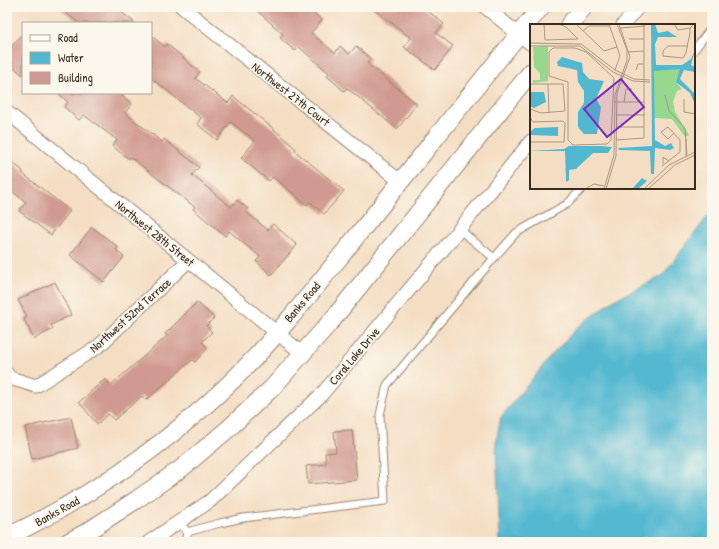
<svg xmlns="http://www.w3.org/2000/svg" width="719" height="549" viewBox="0 0 719 549" font-family="'Patrick Hand',sans-serif">
<style>
.water{fill:#52b8d0;stroke:#467177}
.building{fill:#d09a90}
.lines{fill:none;stroke-linecap:round;stroke-linejoin:round}
.service-casing{stroke:#988470;stroke-width:9}
.minor-casing{stroke:#988470;stroke-width:15}
.tertiary-casing{stroke:#988470;stroke-width:19}
.service{stroke:#fff;stroke-width:7}
.minor{stroke:#fff;stroke-width:13}
.tertiary{stroke:#fff;stroke-width:17}
.labels{text-anchor:middle;dominant-baseline:central;stroke-width:3.5;stroke-linejoin:round;paint-order:stroke}
.street-label{font-size:12px;fill:#3b2a1e;stroke:#fbf7ec}
.inset-road{fill:none;stroke:#aa9681;stroke-width:1}
.view{fill:#7b2cbf;fill-opacity:0.15;stroke:#7b2cbf;stroke-width:2}
.inset-edge{fill:none;stroke:#3b2a1e;stroke-width:2}
</style>
<rect width="100%" height="100%" fill="#fbf7ec"/>
<filter id="ink" filterUnits="userSpaceOnUse"><feTurbulence type="fractalNoise" baseFrequency=".025" numOctaves="2"/><feDisplacementMap in="SourceGraphic" scale="8" xChannelSelector="R" yChannelSelector="G"/><feConvolveMatrix kernelMatrix="1 2 1 2 8 2 1 2 1" color-interpolation-filters="sRGB"/></filter>
<filter id="wash" filterUnits="userSpaceOnUse"><feTurbulence type="fractalNoise" baseFrequency=".012" numOctaves="4" result="noise"/><feDisplacementMap in="SourceGraphic" scale="16" xChannelSelector="R" yChannelSelector="G"/><feGaussianBlur stdDeviation="0.9" result="paint"/><feColorMatrix in="noise" values="0 0 0 0 0 0 0 0 0 0 0 0 0 0 0 0 0 1.4 0 .05"/><feComposite in="paint" operator="in"/></filter>
<g filter="url(#wash)">
<rect width="100%" height="100%" fill="#f4dec3"/>
<!-- water -->
<path class="water" d="M712 211V542H500L496 442 501 417 552 355 578 327 614 300 662 276Z"/>
<g id="blocks">
<!-- building -->
<path class="building" d="M58 7H115L135 23H79Z
M253 7H306L322 20 311 33 335 53 340 46 349 54 356 46 371 59 367 63 417 104 397 129 347 88 344 91 327 76 329 73 299 47 295 51 280 38 283 34Z
M371 7H423L444 24 436 33 453 46 435 70 404 47 411 38Z
M23 33V75L7 62V52Z
M151 35 165 47 167 44 200 72 195 78 228 103 233 96 281 135 296 149 295 151 344 191 324 214 310 202 307 205 273 177 269 181 241 158 255 141 231 122 217 140 197 124 201 118 151 78Z
M58 93H118L132 104 125 113 162 142 164 139 199 167 192 175 231 207 237 200 248 209 246 212 268 230 273 224 297 245 271 275 256 261 260 257 229 231 225 236 193 209 195 207 130 157 129 159 112 146 117 140 84 115 79 120 64 107 68 102Z
M7 158 23 171 22 173 70 211 51 235 19 211 26 202 9 189 7 192Z
M92 227 118 247 116 250 124 257 104 282 70 255Z
M55 282 71 315 51 325 53 329 34 339 24 319 27 317 18 300Z
M197 302 214 318 206 326 212 332 202 342 208 348 195 362 192 360 146 400 142 396 114 420 108 414 97 424 79 402 105 379 111 385 167 336 165 334Z
M71 417 78 448 32 459 25 427Z
M352 430 357 480 308 484 306 466 326 464 325 453 336 452 334 431Z"/>
</g>
</g>
<g filter="url(#ink)">
<use href="#blocks" fill-opacity="0" stroke="#988470" stroke-width="1"/>
<g class="lines">
<defs>
<path id="service" d="M694 50 712 27
M460 230 494 258 516 233 567 204 583 188
M180 522 187 532 220 523 243 518 385 501 380 415 387 385 494 258
M185 542 187 532"/>
<path id="minor" d="M182 7 401 182
M485 7 531 44
M623 25 638 7
M7 112 303 354
M7 374 10 378 36 386 99 346 188 261
M149 542 210 501 322 394 450 241 531 141"/>
<path id="tertiary" d="M569 25 584 7
M7 537C90 497 166 445 232 381 282 332 325 275 369 221 426 150 483 78 541 7
M68 542 87 532 136 500 182 468 228 429 272 388 333 319 531 72"/>
</defs>
<!-- service casing -->
<use href="#service" class="service-casing"/>
<!-- minor casing -->
<use href="#minor" class="minor-casing"/>
<!-- tertiary casing -->
<use href="#tertiary" class="tertiary-casing"/>
<!-- service -->
<use href="#service" class="service"/>
<!-- minor -->
<use href="#minor" class="minor"/>
<!-- tertiary -->
<use href="#tertiary" class="tertiary"/>
</g>
</g>
<g class="labels">
<!-- street labels -->
<g class="street-label">
<text transform="translate(291 94) rotate(38)">Northwest 27th Court</text>
<text transform="translate(155 233) rotate(39)">Northwest 28th Street</text>
<text transform="translate(302 302) rotate(-50)">Banks Road</text>
<text transform="translate(130 315) rotate(-42)">Northwest 52nd Terrace</text>
<text transform="translate(354 356) rotate(-50)">Coral Lake Drive</text>
<text transform="translate(57 511) rotate(-29)">Banks Road</text>
</g>
</g>
<!-- overview -->
<g transform="translate(530 24)">
<rect width="165" height="165" fill="#f4dec3"/>
<path d="M18 22V57L3 59V56H10V49L4 43 3 23ZM124 45H151L146 58 152 65 147 67 143 78 145 88 159 111 155 113 142 95 124 94Z" fill="#97d88f"/>
<path d="M121 0H125L128 9 138 7 147 13H128L125 20 126 41H152L161 35 165 26 161 41 165 43V48L154 46 150 55 165 70V80L160 69 146 58 150 45 124 47 125 116 135 122 141 119 144 124 140 126 125 124 124 150H121L120 127 89 126 88 124 122 122ZM32 33 52 39 53 48 59 55 74 57 66 75 71 83 67 110H54L48 103V88L54 79V67L48 58 47 46 28 42 27 38ZM0 68H14L16 78 4 84 0 82ZM28 103V112L0 111 1 107 5 104ZM39 122H71L82 123 78 129H63L46 145 39 146V156L36 158 35 127H0L34 125ZM112 154 117 157 108 165H102Z" fill="#52b8d0"/>
<path class="inset-road" d="M14 0 15 16 48 15 36 3 29 0M46 0 74 27 87 23M79 0 90 32 85 46M144 0 148 6 160 4 164 0M90 4 115 2M53 7 59 2H79M99 15H114M0 19 51 20 85 46 104 55 120 56M0 22H50L83 48 103 57 120 58M158 22H138L133 27V32L153 34 156 29 158 18 159 14 160 9V4M45 24 56 28 84 54 81 116 77 120 43 121 38 116V58L19 52V28L23 24ZM98 28 114 27M106 46 108 40H114M0 60H33L35 87 11 89 0 85M18 60 19 89M135 71 139 87 155 104 157 131M154 75V88L165 90M85 78H114M94 78 96 65H102M86 91H115M0 93 3 98 33 97 35 99 34 118H0M86 103H114M156 115V133M86 116 114 114V0M133 140V133L139 137M132 142 150 128V116L138 103 131 108 138 115 144 109M55 165 64 160 74 162M74 165 84 131 85 71 97 36V26L87 0M76 165 86 132 87 69 100 33 89 0M114 165 139 141 165 128M118 165 145 141 165 131"/>
<path class="view" d="M91 55 114 83 77 113 54 85Z"/>
<rect width="165" height="165" class="inset-edge"/>
</g>
<!-- margin -->
<rect width="719" height="549" fill="none" stroke="#fbf7ec" stroke-width="24"/>
<!-- legend -->
<rect x="22" y="22" width="130" height="72" fill="#fbf7ec" stroke="#aea59a"/>
<rect x="30" y="35" width="20" height="6" fill="#ffffff" stroke="#aea59a"/>
<text x="58" y="42" font-size="12" fill="#3b2a1e">Road</text>
<rect x="30" y="52" width="20" height="12" fill="#52b8d0" stroke="#aea59a"/>
<text x="58" y="62" font-size="12" fill="#3b2a1e">Water</text>
<rect x="30" y="72" width="20" height="12" fill="#d09a90" stroke="#aea59a"/>
<text x="58" y="82" font-size="12" fill="#3b2a1e">Building</text>
</svg>
